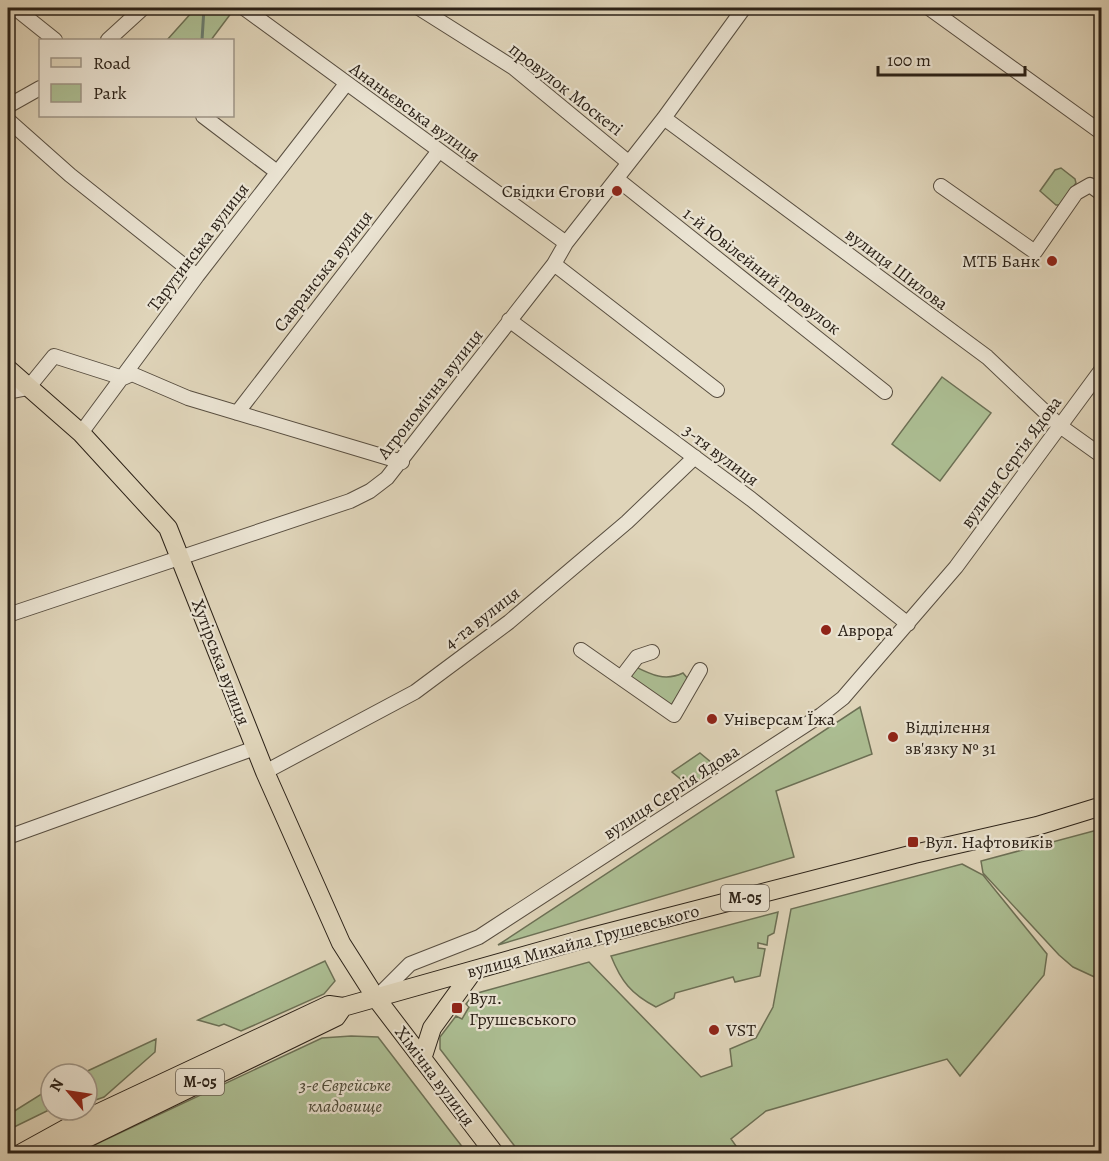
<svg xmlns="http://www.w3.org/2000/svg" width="1109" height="1161" viewBox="0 0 1109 1161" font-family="Alegreya,serif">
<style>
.green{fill:#acbe93;stroke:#6c7055;stroke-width:1.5}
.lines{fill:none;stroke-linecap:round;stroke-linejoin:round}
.stream{stroke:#6a7c70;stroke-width:3}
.minor-casing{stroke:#584e40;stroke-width:16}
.major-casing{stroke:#2b2117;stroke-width:20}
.minor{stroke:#eae3d2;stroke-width:14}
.major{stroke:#dfd4b9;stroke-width:18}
.poi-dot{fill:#8f2418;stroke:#eae3d2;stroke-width:2}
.labels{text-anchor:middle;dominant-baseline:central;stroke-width:4.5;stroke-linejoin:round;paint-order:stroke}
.shield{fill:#eae3d2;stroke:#645b4f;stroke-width:1.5}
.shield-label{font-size:16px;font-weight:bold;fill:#2b2117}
.street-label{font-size:18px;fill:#2b2117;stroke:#eae3d2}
.poi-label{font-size:18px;fill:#2b2117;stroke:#eae3d2;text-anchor:start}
.park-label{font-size:18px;font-style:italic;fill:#4b4836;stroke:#eae3d2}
</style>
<rect width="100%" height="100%" fill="#dfd4b9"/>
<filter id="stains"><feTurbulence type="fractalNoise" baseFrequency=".00333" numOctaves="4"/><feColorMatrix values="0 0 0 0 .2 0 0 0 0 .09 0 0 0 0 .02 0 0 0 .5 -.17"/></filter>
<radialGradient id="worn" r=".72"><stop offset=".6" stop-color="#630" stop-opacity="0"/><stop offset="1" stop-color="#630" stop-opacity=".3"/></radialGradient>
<!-- green -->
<path class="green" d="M190 8H235L211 40H167L193 11Z
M1061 168 1075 179 1076 183 1061 205H1056L1040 191 1055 170Z
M942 377 991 413 940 481 892 444Z
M632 665C650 674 664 682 683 673L689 680 667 711 625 674Z
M860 707 872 754 776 791 794 857 498 945Z
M700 753 718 768 689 786 672 772Z
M1101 829H1102L1101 980 1073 967 1059 955 983 873 981 861Z
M962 864 983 875 1047 954 1044 975 960 1076 947 1059 766 1111 731 1139 741 1153H520L440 1049V1037L456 1016 462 1019 469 1007 466 1004 474 994 589 962 701 1077 732 1066 730 1049 756 1038 773 1007 791 909Z
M778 912 774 933 768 936 767 945 758 943V948L765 949 760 976 735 982 733 977 675 993 674 998 656 1007C631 994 621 981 611 956Z
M325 961 335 981 324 994 241 1031 224 1024 219 1026 198 1020Z
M351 1036 378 1037 467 1153 75 1154 322 1038Z
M156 1039 155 1052 104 1097 87 1103V1074H81Z
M51 1088V1109L8 1130V1115Z"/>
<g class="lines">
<!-- stream -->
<path class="stream" d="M202 40 204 8"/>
<defs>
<path id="minor" d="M15 8 55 40
M244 8 566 243
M419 8 514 68 628 162
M929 8 1102 133
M108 40 143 8
M8 106 40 88
M203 116 277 172
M664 118 987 357 1060 426 1102 456
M8 120 70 175 197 276
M617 179 885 392
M941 186 1035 252 1076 193 1090 185 1102 194
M554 264 717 390
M509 320 751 499 908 624
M8 392 28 388 54 356 123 378 132 374 188 398 402 462
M237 413 438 152
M81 433 197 276 346 84
M8 615 350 501 370 491 387 478 554 264 566 243 664 118 744 8
M581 650 621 678 637 657 652 652
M621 678 674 715 700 670
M265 772 415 692 509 622 627 522 695 457
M8 837 255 748
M377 997 410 964 479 937 821 715 843 698 956 567 1102 369"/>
<path id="major" d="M8 369 81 433 168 528 265 772 341 943 376 998 495 1154
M422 1059 432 1028 474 970
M20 1154 69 1127 329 1005 343 1007 580 940 914 854 1037 826 1102 806
M54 1154 336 1017 343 1007"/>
</defs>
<!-- minor casing -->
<use href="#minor" class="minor-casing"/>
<!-- major casing -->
<use href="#major" class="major-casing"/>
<!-- minor -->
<use href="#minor" class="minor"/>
<!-- major -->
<use href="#major" class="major"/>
</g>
<!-- markers -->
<g class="poi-dot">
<circle cx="617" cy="191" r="6"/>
<circle cx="1052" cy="261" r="6"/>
<circle cx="826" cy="630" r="6"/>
<circle cx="712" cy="719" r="6"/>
<circle cx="893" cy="737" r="6"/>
<rect x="907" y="836" width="12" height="12" rx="3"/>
<rect x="451" y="1002" width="12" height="12" rx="3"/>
<circle cx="714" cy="1030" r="6"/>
</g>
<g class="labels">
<!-- shield labels -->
<g class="shield">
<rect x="721" y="885" width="48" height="26" rx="4.5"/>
<rect x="176" y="1069" width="48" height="26" rx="4.5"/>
</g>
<g class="shield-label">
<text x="745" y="898">М-05</text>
<text x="200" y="1082">М-05</text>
</g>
<!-- street labels -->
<g class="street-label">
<text transform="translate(566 89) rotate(38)">провулок Москеті</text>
<text transform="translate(415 112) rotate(36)">Ананьєвська вулиця</text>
<text transform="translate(198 247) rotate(-53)">Тарутинська вулиця</text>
<text transform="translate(897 269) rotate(37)">вулиця Шилова</text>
<text transform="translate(323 271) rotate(-52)">Савранська вулиця</text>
<text transform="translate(762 271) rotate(38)">1-й Ювілейний провулок</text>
<text transform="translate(430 394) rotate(-52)">Агрономічна вулиця</text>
<text transform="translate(721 455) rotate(37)">3-тя вулиця</text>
<text transform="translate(1011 462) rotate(-54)">вулиця Сергія Ядова</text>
<text transform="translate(482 618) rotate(-38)">4-та вулиця</text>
<text transform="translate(221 662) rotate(69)">Хутірська вулиця</text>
<text transform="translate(671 792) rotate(-33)">вулиця Сергія Ядова</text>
<text transform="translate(583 941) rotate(-15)">вулиця Михайла Грушевського</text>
<text transform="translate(435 1076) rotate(53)">Хімічна вулиця</text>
</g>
<!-- poi labels -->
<g class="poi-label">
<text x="605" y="191" text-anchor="end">Свідки Єгови</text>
<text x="1040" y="261" text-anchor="end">МТБ Банк</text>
<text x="838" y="630">Аврора</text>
<text x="724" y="719">Універсам Їжа</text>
<text x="905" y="727">Відділення<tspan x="905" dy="21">зв'язку № 31</tspan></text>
<text x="925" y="842">Вул. Нафтовиків</text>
<text x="469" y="998">Вул.<tspan x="469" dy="21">Грушевського</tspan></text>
<text x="726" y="1030">VST</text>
</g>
<!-- park labels -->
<g class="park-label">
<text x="345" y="1085">3-е Єврейське<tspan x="345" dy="21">кладовище</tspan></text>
</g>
</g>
<!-- margin -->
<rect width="1109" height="1161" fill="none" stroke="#dfd4b9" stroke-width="30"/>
<rect x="9" y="9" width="1091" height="1143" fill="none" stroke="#2b2117" stroke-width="3"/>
<rect x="15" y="15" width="1079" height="1131" fill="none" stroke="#2b2117" stroke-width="1.5"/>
<!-- legend -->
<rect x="39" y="39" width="195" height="78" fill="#eae3d2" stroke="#9e9587" stroke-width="1.5"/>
<rect x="51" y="58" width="30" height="9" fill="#dfd4b9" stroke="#9e9587" stroke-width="1.5"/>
<text x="93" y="69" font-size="18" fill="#2b2117">Road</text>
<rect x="51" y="84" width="30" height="18" fill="#acbe93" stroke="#9e9587" stroke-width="1.5"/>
<text x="93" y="99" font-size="18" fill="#2b2117">Park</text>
<!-- north arrow -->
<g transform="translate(69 1092) rotate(299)"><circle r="28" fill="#eae3d2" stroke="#9e9587" stroke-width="1.5"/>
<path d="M0-4.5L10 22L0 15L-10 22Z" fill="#8f2418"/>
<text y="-9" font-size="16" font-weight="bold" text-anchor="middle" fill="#2b2117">N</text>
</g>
<!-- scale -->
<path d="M878 66v9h147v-9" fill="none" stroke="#2b2117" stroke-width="3"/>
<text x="887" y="66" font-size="18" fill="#2b2117" stroke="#eae3d2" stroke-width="4.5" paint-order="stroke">100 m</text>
<rect width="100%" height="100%" filter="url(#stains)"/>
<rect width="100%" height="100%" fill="url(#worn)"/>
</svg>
